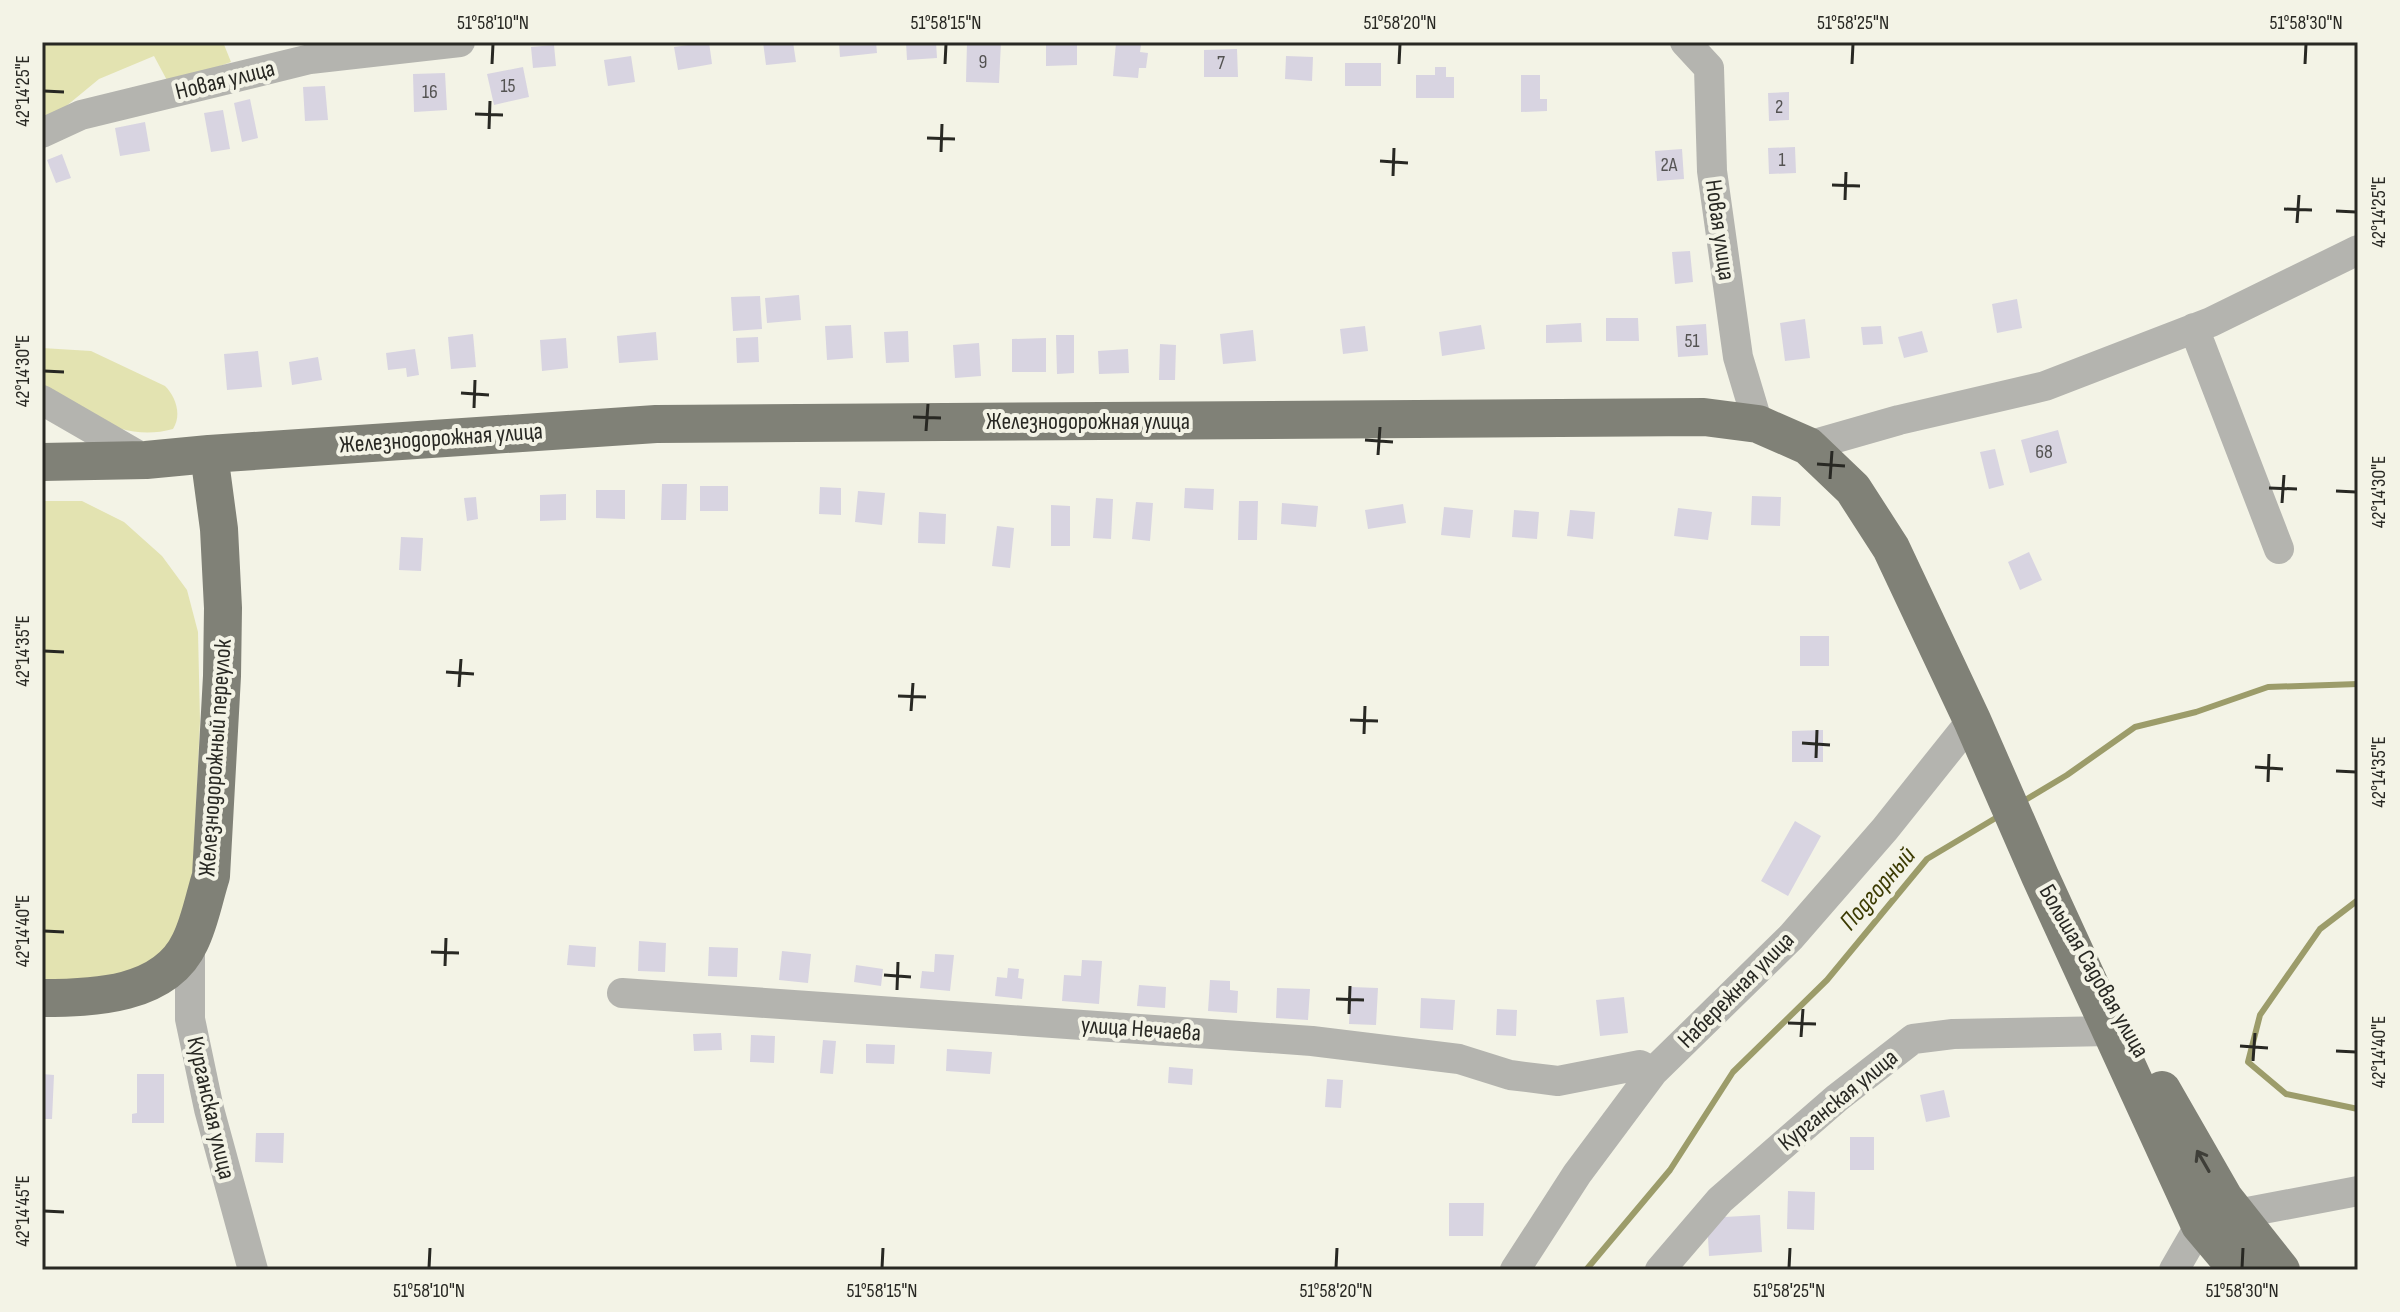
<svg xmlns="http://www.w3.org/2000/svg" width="2400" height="1312" viewBox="0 0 2400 1312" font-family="'Sofia Sans Condensed',sans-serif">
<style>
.green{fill:#e3e3b1}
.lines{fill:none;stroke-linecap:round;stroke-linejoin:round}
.stream{stroke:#9c9c6a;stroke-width:6}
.building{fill:#d8d4e1}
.minor{stroke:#b4b4af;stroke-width:30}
.major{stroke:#808177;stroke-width:38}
.oneway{stroke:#3e3e38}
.ticks{fill:none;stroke:#282823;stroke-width:3}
.labels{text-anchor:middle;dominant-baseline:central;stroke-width:8;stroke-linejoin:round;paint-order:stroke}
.number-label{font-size:20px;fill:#545352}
.street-label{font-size:24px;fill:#282823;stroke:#f3f3e6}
.water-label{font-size:26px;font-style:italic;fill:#3c3b02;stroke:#f3f3e6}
.neatline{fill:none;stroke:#282823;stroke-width:3}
.ticks-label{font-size:20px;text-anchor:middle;fill:#282823}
</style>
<rect width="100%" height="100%" fill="#f3f3e6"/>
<!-- green -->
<path class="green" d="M42 42H223L231 62 169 84 154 56 99 79 42 126Z
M42 348 91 351 165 386C176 397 182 415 173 429 124 443 84 413 42 390Z
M42 501H82L124 522 162 556 187 590 198 632 200 721 192 896 179 934 155 961 117 976 47 981 42 979Z"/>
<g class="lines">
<!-- stream -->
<path class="stream" d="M2022 802 2067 775 2135 727 2196 712 2268 687 2358 684
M2358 900 2320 929 2260 1015 2248 1062 2286 1094 2358 1109
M1586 1270 1670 1170 1733 1072 1827 980 1927 859 1999 816"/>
</g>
<!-- building -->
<path class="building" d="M709 42 712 64 678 70 674 47Z
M763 42H793L796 62 766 65Z
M839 42H876L877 53 840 57Z
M906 42H936L937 58 907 60Z
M967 42H1001L999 83 966 82Z
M1046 42H1077V65L1046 66Z
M1116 43 1141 45 1140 52 1148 53 1146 68H1139L1138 78 1113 76Z
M554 45 556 66 533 68 531 47Z
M1237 49 1238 77H1204V50Z
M631 56 635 82 608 86 604 60Z
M1286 56 1313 57 1312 81 1285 79Z
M1345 63H1381V86H1345Z
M523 67 529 97 494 105 487 74Z
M1435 67H1446V77H1454V98H1416V75H1435Z
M445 73 447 110 414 112 413 74Z
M1521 75H1540V99H1547V111L1521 112Z
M325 86 328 120 305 121 303 87Z
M1789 92V120L1769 121 1768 93Z
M250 99 258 138 242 142 234 103Z
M223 110 230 149 211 152 204 113Z
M145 122 150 151 120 156 115 128Z
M1795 147 1796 173 1769 174 1768 148Z
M1682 149 1684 179 1657 181 1655 151Z
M62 154 71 178 56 183 47 160Z
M1690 251 1693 282 1675 284 1672 252Z
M799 295 801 320 767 323 765 298Z
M760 296 762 329 733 331 731 297Z
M2017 299 2022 328 1997 333 1992 304Z
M1606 318H1638L1639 341H1606Z
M1805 319 1810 358 1785 361 1780 323Z
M1581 323 1582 342 1546 343V325Z
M1706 324 1708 355 1678 357 1676 326Z
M851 325 853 358 827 360 825 326Z
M1481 325 1485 349 1442 356 1439 332Z
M1365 326 1368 351 1343 354 1340 329Z
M1881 326 1883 344 1863 345 1861 327Z
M1253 330 1256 361 1223 364 1220 334Z
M908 331 909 362 886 363 884 332Z
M1922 331 1928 352 1904 358 1898 337Z
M656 332 658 360 619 363 617 336Z
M473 334 476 367 451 369 448 337Z
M1056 335H1074V373L1057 374Z
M758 337 759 362 737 363 736 338Z
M566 338 568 368 542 371 540 340Z
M1046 338V372H1012V339Z
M979 343 981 376 955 378 953 345Z
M1160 344 1176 345 1175 380H1159Z
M415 349 419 375 407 377 406 368 388 370 386 353Z
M1128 349 1129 373 1099 374 1098 351Z
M258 351 262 387 227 390 224 354Z
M318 357 322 380 292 385 289 362Z
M2058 430 2067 463 2030 473 2021 440Z
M1995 449 2004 485 1989 489 1980 452Z
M662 484H687L686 520H661Z
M700 486H728V511H700Z
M820 487 841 488V515L819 514Z
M1185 488 1214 489 1213 510 1184 508Z
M596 490H625V519L596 518Z
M858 491 885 493 882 525 855 522Z
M566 494V520L540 521V495Z
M1752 496 1781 497 1780 526 1751 525Z
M476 497 478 519 467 521 464 498Z
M1096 498 1113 499 1111 539 1093 538Z
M1239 501H1258L1257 540H1238Z
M1136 502 1153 503 1150 541 1132 539Z
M1282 503 1318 506 1316 527 1281 524Z
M1403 504 1406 523 1368 529 1365 510Z
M1051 505 1070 506V546H1051Z
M1444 507 1473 510 1470 538 1441 535Z
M1678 508 1712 512 1708 540 1674 536Z
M1514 510 1539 512 1537 539 1512 537Z
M1570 510 1595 512 1593 539 1567 536Z
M919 512 946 514 945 544 918 543Z
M997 526 1014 528 1010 568 992 566Z
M401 537 423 538 421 571 399 570Z
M2029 552 2042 580 2020 590 2008 562Z
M1800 636H1829V666H1800Z
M1823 730V762H1792V731Z
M1795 821 1821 836 1788 896 1761 881Z
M639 941 666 943 665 972 638 971Z
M569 945 596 947 595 967 567 965Z
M709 947 738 948 737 977 708 976Z
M782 951 811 954 808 983 779 980Z
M935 954 954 955 950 991 920 988 922 971 934 972Z
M1082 960 1102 961 1099 1004 1062 1001 1064 975 1081 976Z
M856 965 883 969 881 986 854 982Z
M1008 968 1019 969 1018 978 1024 979 1022 999 995 996 997 977 1007 978Z
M1210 980 1230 981V990L1238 991 1237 1013 1208 1011Z
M1139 985 1166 987 1165 1008 1137 1006Z
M1351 987 1378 988 1376 1025 1349 1024Z
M1277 988 1310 989 1308 1020 1276 1018Z
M1624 997 1628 1033 1600 1036 1596 1000Z
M1421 998 1455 1000 1453 1030 1420 1028Z
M1497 1009 1517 1010 1516 1036 1496 1035Z
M721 1033 722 1050 694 1051 693 1034Z
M751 1035 775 1036 774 1063 750 1062Z
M823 1040 836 1041 833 1074 820 1073Z
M866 1044 895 1045 894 1064 866 1063Z
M947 1049 992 1052 990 1074 946 1071Z
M1169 1067 1193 1069 1192 1085 1168 1083Z
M42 1074 54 1075 52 1119H42Z
M137 1074H164V1123H132V1114L137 1113Z
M1327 1079 1343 1080 1341 1108 1325 1107Z
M1944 1090 1950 1117 1926 1122 1920 1095Z
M256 1133H284L283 1163 255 1162Z
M1850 1137H1874V1170H1850Z
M1788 1191 1815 1192 1814 1230 1787 1229Z
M1449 1203H1484L1483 1236H1449Z
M1760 1215 1762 1252 1709 1256 1707 1218Z"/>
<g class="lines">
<!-- minor -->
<path class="minor" d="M1685 42 1709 68 1712 171 1738 357 1758 424
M42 133 81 115 310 59 460 42
M2194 328 2279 549
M42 400 146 460
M1808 446 1899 420 2045 386 2211 322 2358 250
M190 943V1019L209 1109 253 1270
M622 993 1312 1041 1459 1059 1510 1075 1558 1081 1640 1065 1653 1072
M2237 1214 2358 1191
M1515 1270 1577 1174 1653 1072 1791 937 1885 829 1972 720
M1660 1270 1720 1200 1837 1098 1913 1039 1953 1034 2111 1031
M2174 1270 2200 1225"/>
<!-- major -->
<path class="major" d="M42 462 146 460 209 454 656 424 1704 417 1758 424 1808 446 1853 489 1891 548 1972 720 2040 876 2200 1225 2238 1270
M42 998C93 998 165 996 190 942 200 922 204 898 211 876L222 676 223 608 219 529 209 454
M2162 1090 2224 1198 2281 1270"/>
</g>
<!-- one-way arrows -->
<defs><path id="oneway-shaft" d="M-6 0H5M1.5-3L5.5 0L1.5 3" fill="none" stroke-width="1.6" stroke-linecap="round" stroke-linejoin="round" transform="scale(2)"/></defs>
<use class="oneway" href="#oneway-shaft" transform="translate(2203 1161) rotate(-120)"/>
<!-- ticks -->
<path class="ticks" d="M492 64 493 44M945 64 946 44M1399 64 1400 44M1852 64 1853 44M2305 64 2306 44M44 91 64 92M475 114 503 115M489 129 490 101M927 138 955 139M941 152 942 124M1380 161 1408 163M1393 176 1394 148M1832 185 1860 186M1845 200 1846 172M2284 209 2312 210M2336 211 2356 212M2297 223 2299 195M44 371 64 372M461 393 489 395M474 408 475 380M913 417 941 418M926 431 928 404M1365 440 1393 442M1378 455 1380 427M1817 464 1845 466M1830 479 1832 451M2269 488 2297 489M2336 491 2356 492M2282 503 2284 475M44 651 64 652M446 672 474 674M459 687 461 659M898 696 926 697M911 711 913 683M1350 720 1378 721M1364 734 1365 706M1802 743 1830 745M1816 758 1817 730M2255 767 2283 769M2336 771 2356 772M2268 782 2269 754M44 931 64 932M431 952 459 953M445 966 446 938M884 975 911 977M897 990 898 962M1336 999 1364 1000M1349 1014 1350 986M1788 1023 1816 1024M1801 1037 1803 1009M2240 1046 2268 1048M2336 1051 2356 1052M2253 1061 2255 1033M44 1211 64 1212M429 1268 430 1248M882 1268 883 1248M1336 1268 1337 1248M1789 1268 1790 1248M2242 1268 2243 1248"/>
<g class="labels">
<!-- number labels -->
<g class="number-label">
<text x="983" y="62">9</text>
<text x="1221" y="63">7</text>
<text x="508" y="86">15</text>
<text x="430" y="92">16</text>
<text x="1779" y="107">2</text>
<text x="1782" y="160">1</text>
<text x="1669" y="165">2А</text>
<text x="1692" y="341">51</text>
<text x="2044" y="452">68</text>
</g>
<!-- street labels -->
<g class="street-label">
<text transform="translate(225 80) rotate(-14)">Новая улица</text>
<text transform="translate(1720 230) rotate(82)">Новая улица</text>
<text x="1088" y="421">Железнодорожная улица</text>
<text transform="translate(441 438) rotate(-4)">Железнодорожная улица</text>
<text transform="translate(215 758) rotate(-86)">Железнодорожный переулок</text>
<text transform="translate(2094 971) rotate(60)">Большая Садовая улица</text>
<text transform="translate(1736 990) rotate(-45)">Набережная улица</text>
<text transform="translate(1141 1029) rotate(4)">улица Нечаева</text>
<text transform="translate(1838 1100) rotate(-39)">Курганская улица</text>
<text transform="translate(211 1108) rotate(77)">Курганская улица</text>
</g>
<!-- water labels -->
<g class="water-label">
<text transform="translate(1878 889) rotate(-49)">Подгорный</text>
</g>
</g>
<!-- border -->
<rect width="2400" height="1312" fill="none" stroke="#f3f3e6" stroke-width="88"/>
<rect x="44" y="44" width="2312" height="1224" class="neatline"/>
<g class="ticks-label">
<text x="493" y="29">51°58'10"N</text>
<text x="946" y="29">51°58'15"N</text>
<text x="1400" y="29">51°58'20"N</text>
<text x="1853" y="29">51°58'25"N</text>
<text x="2306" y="29">51°58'30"N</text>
<text transform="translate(22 91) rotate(-90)" y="7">42°14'25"E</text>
<text transform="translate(2378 212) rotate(-90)" y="7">42°14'25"E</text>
<text transform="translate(22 371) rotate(-90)" y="7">42°14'30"E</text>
<text transform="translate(2378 492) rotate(-90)" y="7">42°14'30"E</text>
<text transform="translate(22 651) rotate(-90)" y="7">42°14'35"E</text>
<text transform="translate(2378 772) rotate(-90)" y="7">42°14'35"E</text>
<text transform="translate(22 931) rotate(-90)" y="7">42°14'40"E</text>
<text transform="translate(2378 1052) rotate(-90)" y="7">42°14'40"E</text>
<text transform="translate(22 1211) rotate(-90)" y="7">42°14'45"E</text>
<text x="429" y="1297">51°58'10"N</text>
<text x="882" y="1297">51°58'15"N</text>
<text x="1336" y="1297">51°58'20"N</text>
<text x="1789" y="1297">51°58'25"N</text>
<text x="2242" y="1297">51°58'30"N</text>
</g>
</svg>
